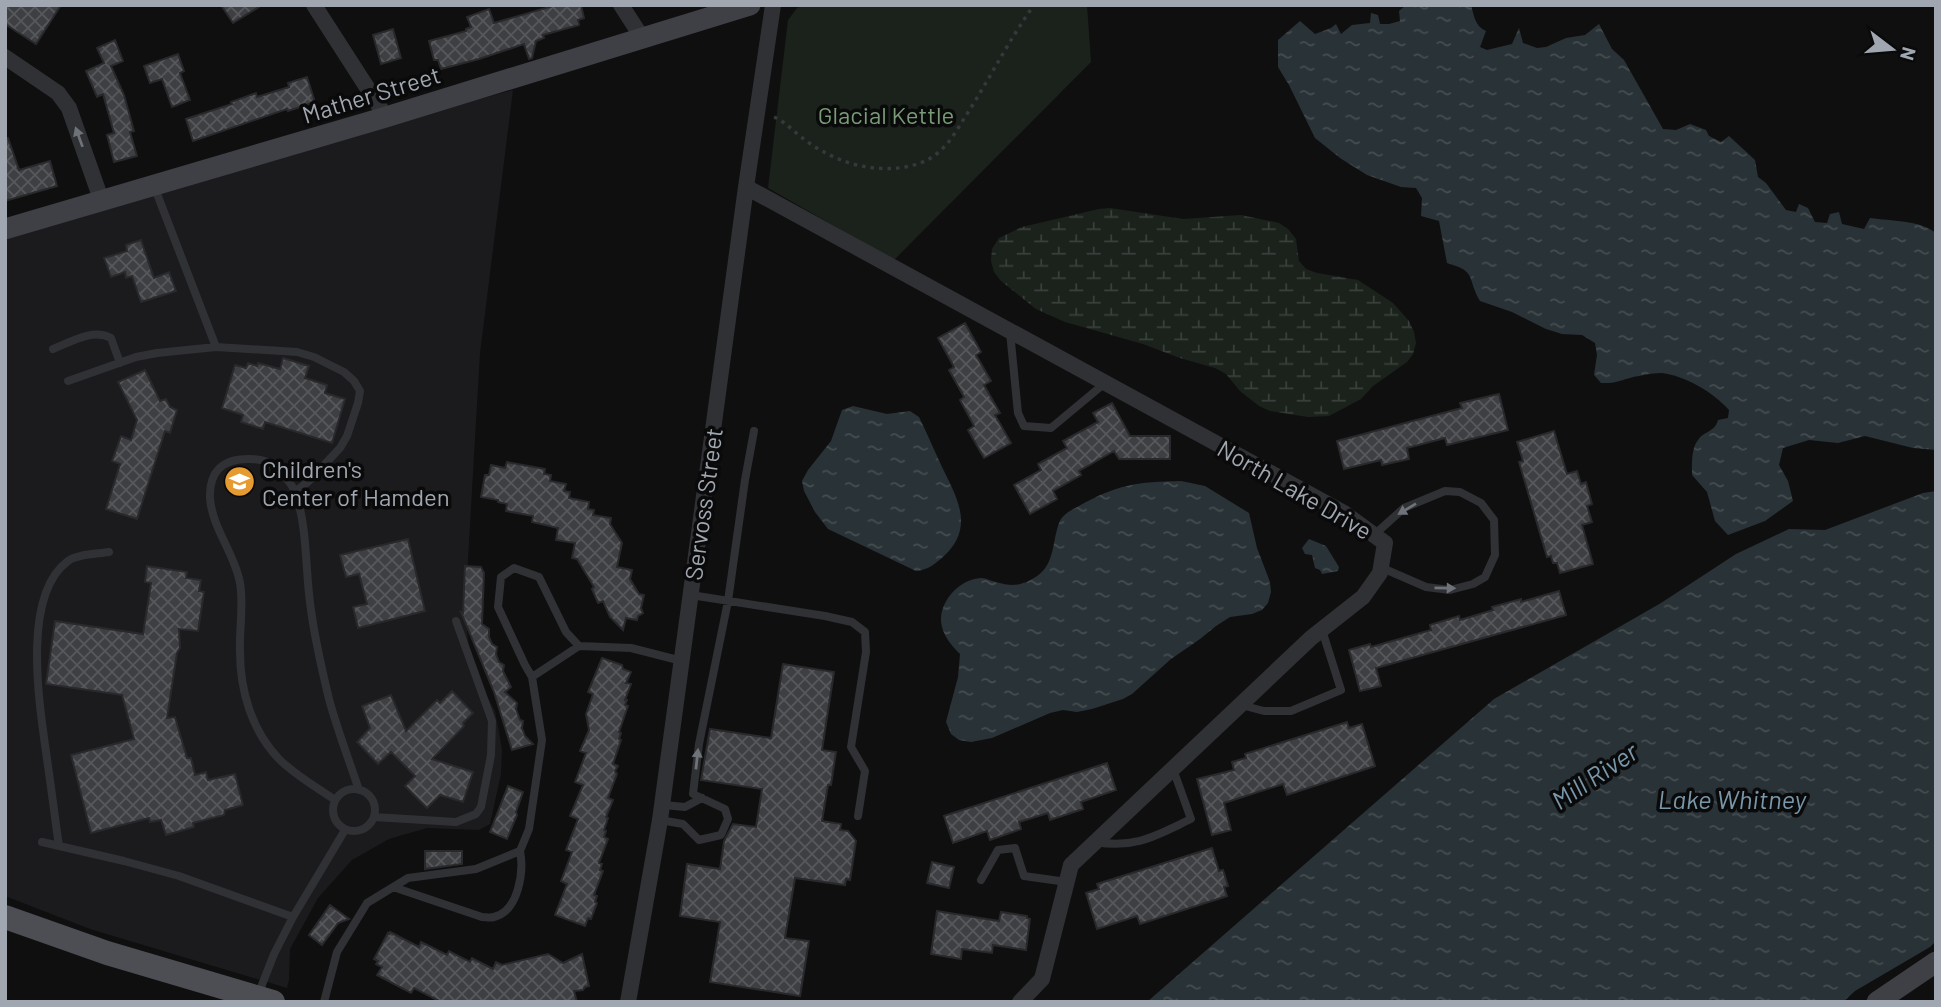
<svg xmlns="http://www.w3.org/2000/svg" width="1941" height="1007" viewBox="0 0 1941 1007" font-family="Barlow,sans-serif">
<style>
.built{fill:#1b1b1d}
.green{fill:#1b221c}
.wetland{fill:url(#wetland-marsh)}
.water{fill:url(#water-ripples)}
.building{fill:url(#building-cross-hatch);stroke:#29292c;stroke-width:2}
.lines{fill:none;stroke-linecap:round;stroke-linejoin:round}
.path{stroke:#36383c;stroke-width:3.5;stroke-dasharray:3.5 5;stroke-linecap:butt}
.lane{stroke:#303135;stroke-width:8}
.street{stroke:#303135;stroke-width:16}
.secondary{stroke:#3e4045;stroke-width:21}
.primary{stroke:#4c4e54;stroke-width:24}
.oneway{fill:#6e7279}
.labels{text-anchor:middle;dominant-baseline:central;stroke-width:7;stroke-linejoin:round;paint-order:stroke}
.street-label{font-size:24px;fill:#a0a7b0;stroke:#0a0a0b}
.park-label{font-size:24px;fill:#799b78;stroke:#0a0a0b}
.poi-label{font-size:24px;fill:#a0a7b0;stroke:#0a0a0b;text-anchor:start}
.water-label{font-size:26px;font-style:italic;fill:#7897aa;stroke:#0a0a0b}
</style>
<defs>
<pattern id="wetland-marsh" width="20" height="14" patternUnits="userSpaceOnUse" patternTransform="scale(1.75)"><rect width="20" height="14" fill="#1b221c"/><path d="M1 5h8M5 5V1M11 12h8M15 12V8" fill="none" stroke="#393f3a"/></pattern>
<pattern id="water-ripples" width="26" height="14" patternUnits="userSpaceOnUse" patternTransform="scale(1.75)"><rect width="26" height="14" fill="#293237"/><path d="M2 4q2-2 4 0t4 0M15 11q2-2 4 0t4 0" fill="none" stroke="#454d51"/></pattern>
<pattern id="building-cross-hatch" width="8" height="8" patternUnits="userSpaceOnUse" patternTransform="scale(1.75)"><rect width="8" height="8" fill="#3e3f43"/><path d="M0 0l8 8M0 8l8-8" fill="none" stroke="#57585c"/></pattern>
</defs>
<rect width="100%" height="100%" fill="#0f0f10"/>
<!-- built -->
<path class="built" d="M513 90 480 353 465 611 471 667 495 711 502 749 501 774 490 824 479 830 427 828 389 839 352 860 318 898 290 949 289 980 287 988 90 929 5 896V229Z"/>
<!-- green -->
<path class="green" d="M806 5H1087L1091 62 894 260 768 188 788 20 797 8Z"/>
<!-- wetland -->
<path class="wetland" d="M1110 208 1183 219 1241 215 1279 223 1288 229 1296 239 1299 261 1306 269 1317 273 1358 280 1393 303 1409 321 1414 332 1416 343 1413 354 1407 362 1373 386 1361 399 1329 416 1308 417 1270 411 1259 406 1240 391 1226 374 1215 368 1180 358 1143 344 1065 322 1036 309 1001 281 994 272 991 261 992 249 999 238 1022 227 1099 209Z"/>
<!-- water -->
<path class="water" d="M1406 5H1471C1474 16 1475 26 1486 31L1480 47 1487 50 1512 44 1519 28 1523 43 1537 48 1546 47 1566 38 1585 35 1599 24 1612 49 1624 60 1663 129 1676 130 1690 124 1706 130 1709 136 1721 142 1729 136 1755 160 1758 177 1766 183 1786 210 1796 212 1799 204 1808 208 1815 222 1827 223 1830 214 1839 212 1842 224 1864 229 1870 218C1891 221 1919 220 1936 233V450L1913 448 1865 436 1838 443 1809 440 1783 448 1779 465 1788 481 1793 501 1765 521 1728 535 1715 521 1707 492 1692 475C1692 464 1691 449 1698 440 1704 431 1715 432 1718 420L1728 418 1729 410C1714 393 1686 376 1662 373 1655 373 1646 374 1639 376 1624 378 1619 384 1601 383L1594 375 1597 355 1595 343 1582 335 1562 334 1546 329 1512 312 1480 301C1466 277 1478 272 1447 263L1439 221 1421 216 1422 198 1416 188 1401 187 1367 175 1340 158 1315 138 1289 85 1278 67V40L1300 21 1315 34 1331 28 1336 24 1341 34 1352 25 1370 23 1371 13 1378 15 1380 24H1389L1400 21 1399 11Z
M853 406 887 414 910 411 919 417C927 433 934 450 942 467 957 498 975 527 944 556 935 564 928 570 916 571L828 529 815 512 804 491 802 481 808 470 831 441 842 410Z
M1181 481 1205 486 1249 513 1257 548 1270 582 1271 592 1268 603 1262 610 1252 614 1230 617 1216 626 1200 639 1171 659 1132 694 1123 699 1092 709 1077 712 1063 710 1050 713 992 738 971 742 959 740 951 734 946 722 958 677 960 654C952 646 945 638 942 627 936 605 958 579 981 578 986 578 991 581 996 582 1013 587 1022 586 1037 576 1055 564 1052 542 1059 523 1062 515 1071 510 1079 506 1118 484 1137 482 1181 481Z
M1936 491V941L1930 947 1855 991 1843 1002H1147L1494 699 1661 603 1736 554 1789 529 1825 530 1923 493Z
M1309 539 1326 546 1339 567 1338 571 1322 574 1320 570 1315 568 1312 555 1305 554 1302 548Z"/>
<!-- building -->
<path class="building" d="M5 5H61L36 44 5 24Z
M221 5H262L233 23Z
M556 5H581L584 18 578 20 579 25 543 35 544 38 536 41 532 58 529 59 524 44 479 59 441 69 438 60H434L429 41 466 31V29L471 27 467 17 489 9 494 23Z
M393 29 401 58 381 64 373 35Z
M115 40 123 61 111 66 124 95 134 131 130 132 137 156 114 162 107 135 114 133 103 94 97 97 86 71 104 63 97 48Z
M178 54 184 71 180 73 190 100 172 107 162 79 150 83 144 66Z
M307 77 315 102 288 111 287 109 193 141 186 119 232 104 231 102 256 93 257 97 289 87 288 83Z
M5 138H8L19 170 50 161 57 186 5 201Z
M141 240 154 278 169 272 176 291 141 302 132 276 126 278 125 272 111 277 104 258 127 251 126 245Z
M965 323 981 352 976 355 991 381 984 385 1000 413 995 415 1011 443 984 458 968 430 974 426 960 400 964 397 949 370 954 367 938 338Z
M283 358 309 366 305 378 327 385 325 393 345 399 332 443 265 422 263 429 241 422 243 415 222 408 235 365 246 368 248 363 257 366 258 363 280 369Z
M145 370 160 401 166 399 170 407 177 410 170 433 165 431 137 519 106 509 120 464 112 461 121 436 131 440 137 420 118 382Z
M1499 394 1508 430 1447 445 1445 438 1407 448 1409 459 1382 465 1381 460 1344 469 1337 441 1462 408 1460 403Z
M1112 403 1130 436H1170V459H1119L1114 451 1079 471 1081 475 1053 491 1057 499 1030 514 1014 485 1041 470 1038 464 1067 448 1063 441 1098 422 1093 413Z
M1554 431 1567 474 1577 471 1581 484 1586 482 1592 504 1587 506 1592 522 1582 525 1593 564 1560 573 1557 563H1553L1551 556 1547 557 1519 462 1523 461 1517 442Z
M507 462 545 469 544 474 551 475 550 481 566 484 564 491 570 492 569 498 589 502 588 509 594 510 593 515 611 518 610 524 622 543 617 567 632 570 630 579 639 594 644 595 641 608 643 613 638 616 637 620 626 618 623 630 610 617 603 601 598 603 592 589 594 587 577 559 572 558 575 543 556 540 558 528 532 522 533 516 506 511 507 504 498 502V500L481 497 485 475H489L491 465 505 468Z
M408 539 425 611 358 628 353 607 367 604 359 574 346 577 340 555Z
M147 566 187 572 186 578 201 580 199 591 204 592 198 631 179 629 180 648 177 653 167 718 175 717 187 758H191L195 775 206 772 208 780 235 774 243 805 225 810 224 815 193 823 194 827 166 835 161 820 150 822 149 818 91 833 71 755 134 739 122 695 46 684 55 621 143 634 151 583 145 582Z
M465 566 481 567 484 573 482 624 489 629V637L492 644 497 647 496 654 499 662 504 665 503 671 511 687 505 692 517 703 516 709 520 720 523 721 522 728 525 736 533 744 512 750 494 692 461 612 463 613Z
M1559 591 1566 615 1376 668 1381 686 1360 691 1349 650 1370 644 1371 647 1431 630 1430 625 1459 616 1460 620 1493 610 1492 607 1521 599V602Z
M602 658 622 665 623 669 631 672 626 683 631 684 625 700H627L625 705 628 706 619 732 621 733 619 739 621 740 613 764 618 766 615 771 617 774 608 798 613 800 606 817 608 818 604 830 606 831 604 837 608 839 599 863 602 864 600 870 603 871 594 895 597 896 595 902 597 903 591 919 588 918 585 926 555 915 567 884 561 881 572 852 566 850 578 819 570 816 583 785 575 782 586 753 580 751 589 730 586 714 593 694 588 692Z
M783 664 834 672 822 750 836 752 831 785H828L822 821 841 824 840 830 848 831 856 841 850 880 846 879 845 885 795 878 785 938 809 941 800 996 710 982 720 922 680 916 687 864 720 869 724 841 733 824 756 827 762 789 701 780 710 729 771 738Z
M452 691 473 713 463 723 464 726 432 759 473 772 463 802 440 795 427 808 405 786 415 776 391 752 378 764 357 742 370 728 362 706 391 695 406 731 437 700 440 703Z
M1347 722 1349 728 1362 724 1375 766 1287 795 1283 784 1224 803 1231 830 1212 835 1197 779 1234 770 1232 762 1246 758 1245 754Z
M1107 763 1116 790 1081 802 1083 809 1050 820 1048 813 1019 822 1021 829 990 840 987 831 953 843 944 816Z
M508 786 523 792 516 812 517 815 507 839 490 832Z
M1212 848 1219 871 1223 870 1228 886 1224 887 1227 896 1140 924 1137 916 1097 929 1086 893 1099 889 1097 884Z
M425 851H462V864L425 869Z
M932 862 954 867 949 888 927 883Z
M330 905 349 919 338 923 322 945 309 935Z
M937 911 999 921 1001 912 1027 916V918L1030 919 1026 950 993 945 992 953 962 949 961 959 931 954Z
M390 932 419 947 421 942 447 955 449 951 470 962 472 958 493 969 496 962 502 965 548 954 563 963 582 954 589 986 585 987 583 990 574 991 577 1002H441L414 988 411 993 377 975 382 967 376 964 378 961 374 959 388 933 389 934Z"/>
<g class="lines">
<!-- path -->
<path class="path" d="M774 117C784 121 791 129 800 136 812 146 826 154 841 160 871 172 918 174 942 149 952 140 959 126 967 114 990 78 1009 40 1034 5"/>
<!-- lane -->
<path class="lane" d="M154 186 216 347
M1010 332 1018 413 1024 426 1051 428 1105 383
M53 349C71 342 93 328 111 338L120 363
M68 381 136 357 157 353 216 347 297 352 314 357 344 372 354 381 360 391 358 403 347 436 340 448 309 481 295 492
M1374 535 1404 508 1445 491 1460 492 1481 503 1494 520 1495 555 1485 577 1473 584 1450 590 1426 587 1380 567
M691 595 825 616 852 622 865 632 866 652 851 747 865 771 858 816
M532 677 525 665 498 607 501 577 514 568 539 577 566 632 579 646
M1241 705 1264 711H1291L1341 690 1322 630
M333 810a21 21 0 1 1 42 0a21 21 0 1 1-42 0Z
M335 800C316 787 295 775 279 759 252 731 240 691 240 652 239 630 244 605 240 583 235 554 212 528 210 498 209 472 222 459 248 459 254 459 263 459 269 463 279 469 292 483 296 494 308 531 305 572 311 610 315 640 322 670 329 699 337 729 349 760 359 790
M663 805 685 807 702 798
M374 817 456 822 476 814 481 807 491 755 492 721 456 621
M660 820 683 824 699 840 721 835 728 819 725 809 693 794 699 744 728 601 745 480 754 431
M42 842 124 861 179 876 293 917
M1095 842C1135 849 1155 836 1191 819L1173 769
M59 846C55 819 52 793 48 766 41 714 19 597 68 561 77 554 97 554 109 552
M981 880 998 850 1015 848 1024 876 1067 882
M393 887 482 917C486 917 490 918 494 917 519 911 524 871 520 851
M258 995 274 954 293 917 345 830
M324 1002 337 952 367 903 408 878 476 869 520 851 529 829 542 740 532 677 579 646 631 648 682 661"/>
<!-- street -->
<path class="street" d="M314 5 386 117
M621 5 643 39
M5 57 58 93 69 108 102 202
M746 187 1344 513 1385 543 1380 573 1363 597 1311 638 1071 865 1042 979 1020 1002
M628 1002 660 820 746 187 773 5"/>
<!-- secondary -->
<path class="secondary" d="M5 229 386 117 750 5
M1877 1002 1936 962"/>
<!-- primary -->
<path class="primary" d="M5 917 107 953 273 1002"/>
</g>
<!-- one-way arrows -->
<defs><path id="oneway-solid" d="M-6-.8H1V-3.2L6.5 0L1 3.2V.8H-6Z" transform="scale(1.75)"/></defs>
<g class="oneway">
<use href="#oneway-solid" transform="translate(79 137) rotate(-110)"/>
<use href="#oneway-solid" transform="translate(1407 509) rotate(149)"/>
<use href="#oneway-solid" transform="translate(1445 588) rotate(1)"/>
<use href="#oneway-solid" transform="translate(697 759) rotate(-84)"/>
</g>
<!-- icons -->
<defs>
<symbol id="school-disc" viewBox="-11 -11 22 22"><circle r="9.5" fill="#e69b30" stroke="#0a0a0b"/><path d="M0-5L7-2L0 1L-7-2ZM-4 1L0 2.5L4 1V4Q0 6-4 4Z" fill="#fff"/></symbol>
</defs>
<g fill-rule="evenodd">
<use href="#school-disc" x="222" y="464" width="35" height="35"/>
</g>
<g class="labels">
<!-- street labels -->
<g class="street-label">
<text transform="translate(371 94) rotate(-17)">Mather Street</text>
<text transform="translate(1295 489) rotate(30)">North Lake Drive</text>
<text transform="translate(703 504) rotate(-82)">Servoss Street</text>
</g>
<!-- park labels -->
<g class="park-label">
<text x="886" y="114">Glacial Kettle</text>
</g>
<!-- poi labels -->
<g class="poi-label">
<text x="262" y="468">Children's<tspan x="262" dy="28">Center of Hamden</tspan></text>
</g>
<!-- water labels -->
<g class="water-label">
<text transform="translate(1594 775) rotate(-34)">Mill River</text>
<text x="1732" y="798">Lake Whitney</text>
</g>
</g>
<!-- border -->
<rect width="1941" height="1007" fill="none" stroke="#a0a7b0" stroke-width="14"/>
<!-- north arrow -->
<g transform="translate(1892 49) rotate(106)" stroke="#0a0a0b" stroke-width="5" paint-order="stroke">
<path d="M0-5L12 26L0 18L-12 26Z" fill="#a0a7b0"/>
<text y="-10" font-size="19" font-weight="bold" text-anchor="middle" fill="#a0a7b0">N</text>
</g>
</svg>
